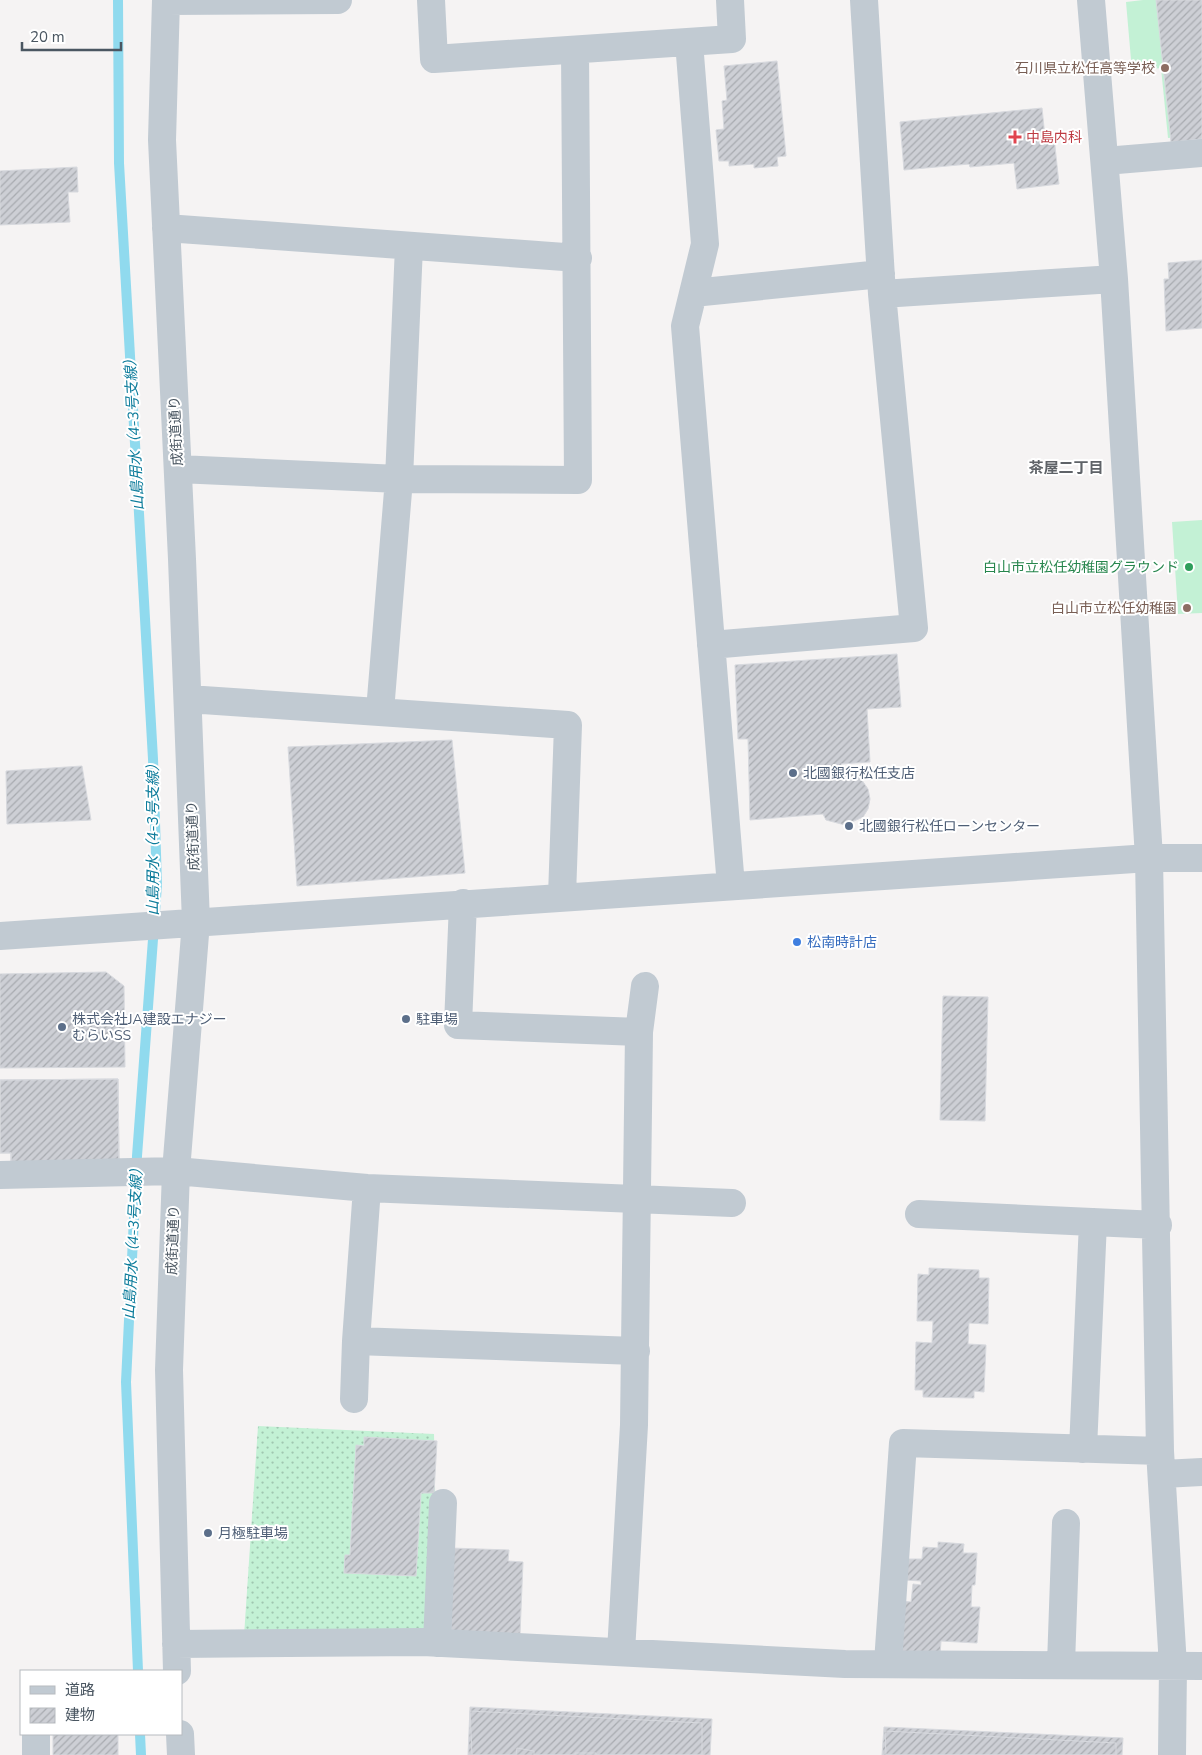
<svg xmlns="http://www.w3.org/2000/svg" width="1202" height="1755" viewBox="0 0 1202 1755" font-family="'Nunito Sans','Noto Sans JP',sans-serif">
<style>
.grass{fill:url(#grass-dots)}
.pitch{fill:#c3f1d5}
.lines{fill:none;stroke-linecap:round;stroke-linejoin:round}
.stream{stroke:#90daee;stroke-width:10}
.building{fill:url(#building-hatch);stroke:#d7d9de}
.minor{stroke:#c1cad2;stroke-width:28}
.education-dot{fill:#8d6e63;stroke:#fff;stroke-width:2}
.health-dot{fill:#e0444e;stroke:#fff;stroke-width:2}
.leisure-dot{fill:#2e9e5b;stroke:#fff;stroke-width:2}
.service-dot{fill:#5c6f8a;stroke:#fff;stroke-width:2}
.shop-dot{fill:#3f7fe0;stroke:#fff;stroke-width:2}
.labels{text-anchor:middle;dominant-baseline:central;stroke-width:4;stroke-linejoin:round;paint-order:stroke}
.education-label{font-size:14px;fill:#785e54;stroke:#fff;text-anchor:end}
.health-label{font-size:14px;fill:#be3a42;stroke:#fff;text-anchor:start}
.street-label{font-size:14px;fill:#4a5661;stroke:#fff}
.leisure-label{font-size:14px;fill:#27864d;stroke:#fff;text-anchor:end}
.service-label{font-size:14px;fill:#4e5e75;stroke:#fff;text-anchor:start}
.shop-label{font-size:14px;fill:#366cbe;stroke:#fff;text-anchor:start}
.water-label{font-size:15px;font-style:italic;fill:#0c7c9b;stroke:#fff}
.neighbourhood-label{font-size:15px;font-weight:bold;fill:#5f6368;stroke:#fff}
</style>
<defs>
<pattern id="grass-dots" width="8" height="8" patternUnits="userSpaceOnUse" patternTransform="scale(1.25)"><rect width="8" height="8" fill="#c3f1d5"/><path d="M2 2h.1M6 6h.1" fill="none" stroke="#a0c6b0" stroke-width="1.8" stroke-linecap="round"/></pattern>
<pattern id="building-hatch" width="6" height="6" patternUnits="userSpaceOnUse" patternTransform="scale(1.25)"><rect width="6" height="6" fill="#cdcfd5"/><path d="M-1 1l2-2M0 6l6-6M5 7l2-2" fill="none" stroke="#a8abb0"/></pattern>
</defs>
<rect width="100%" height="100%" fill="#f5f3f3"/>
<!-- grass -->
<path class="grass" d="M258 1426 434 1434 438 1636H244Z"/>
<!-- pitch -->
<path class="pitch" d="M1143 0H1202V135L1168 138 1161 68 1132 71 1126 2Z
M1202 520V613L1178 614 1172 522Z"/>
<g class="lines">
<!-- stream -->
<path class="stream" d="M118 0 119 163 153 759 157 885 137 1156 126 1382 138 1671
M140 1734 141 1755"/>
</g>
<!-- building -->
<path class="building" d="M1156 0H1202V139L1171 142Z
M777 61 786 156 777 157 778 166 754 168V164L729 166V161H719L716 130 724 129 722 101 727 100 724 66Z
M1042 108 1045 137H1054L1059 184 1017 189 1014 163 970 167 969 164 904 170 900 122Z
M77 167 78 192H68L70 222 0 225V171Z
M1202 260V328L1166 331 1164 279H1169L1168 263Z
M897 654 901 707 867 709 870 762 841 764 843 771 859 776 868 789 870 799 868 809 863 817 845 825 826 820 823 814 750 820 748 739H738L735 665Z
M452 740 465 873 297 886 288 747Z
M82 766 91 820 7 824 6 771Z
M106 972 124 986 125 1067 0 1068V974Z
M943 996 988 997 985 1121 940 1120Z
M118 1079 119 1161 11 1162V1153H0V1080Z
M118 1079 119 1161 11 1162V1153H0V1080Z
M929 1268 979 1270V1278H989L988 1324 969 1323 968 1344 986 1345 984 1392 974 1391V1398L923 1397V1390H915L916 1342 932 1343 933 1321H917L918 1274 929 1275Z
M364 1437 437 1441 434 1493H421L416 1576 344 1573 345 1555H350L356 1445 364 1446Z
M938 1542 964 1544 963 1553H977L975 1585H972L971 1607H980L977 1643 941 1641 940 1656 898 1653 901 1601 911 1602 913 1584 921 1585V1581L905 1580 907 1559H922L923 1547 938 1548Z
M450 1548 509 1550 508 1561 523 1562 520 1634 451 1631Z
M470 1707 712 1719 710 1755H468Z
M470 1711 702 1723V1755H596V1753H575V1755H534V1751L517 1748 516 1755H472Z
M884 1727 1123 1738 1122 1755H882Z
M885 1731 1116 1743V1755H886Z
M53 1734H118V1755H53Z"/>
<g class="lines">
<!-- minor -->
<path class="minor" d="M166 0 162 140 182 559 196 922 176 1171 169 1370 177 1671
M431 0 434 59 732 39 730 0
M1091 0 1114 279 1149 858 1160 1451 1173 1666 1172 1755
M166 1 338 0
M689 42 705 244 685 326 731 886
M1105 161 1202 153
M166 228 578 258
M693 293 881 274
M882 294 1114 279
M178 469 399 479 578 480 575 50
M711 645 914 628 882 294 864 0
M188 699 568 725 562 896
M380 711 399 479 409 246
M463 903 458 1025 639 1032
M0 936 1149 858H1202
M0 1175 176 1171 367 1188 732 1203
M367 1188 356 1341 636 1351
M919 1214 1158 1225
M354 1399 356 1341
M1083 1449 1093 1222
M1163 1474 1202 1472
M437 1643 443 1503
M176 1644 423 1642 845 1664 1202 1666
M621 1652 634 1425 639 1032 645 986
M888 1663 903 1443 1160 1451
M1061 1664 1066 1523
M180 1734 181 1755
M36 1755V1734"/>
</g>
<!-- markers -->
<g class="education-dot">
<circle cx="1165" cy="68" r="5"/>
<circle cx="1187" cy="608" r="5"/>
</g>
<path class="health-dot" d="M1012.5 129.5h5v5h5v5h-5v5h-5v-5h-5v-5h5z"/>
<circle class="leisure-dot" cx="1189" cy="567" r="5"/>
<g class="service-dot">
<circle cx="793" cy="773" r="5"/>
<circle cx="849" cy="826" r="5"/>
<circle cx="406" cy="1019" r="5"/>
<circle cx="62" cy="1027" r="5"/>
<circle cx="208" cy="1533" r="5"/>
</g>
<circle class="shop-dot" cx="797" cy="942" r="5"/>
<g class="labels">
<!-- education labels -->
<g class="education-label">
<text x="1155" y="68">石川県立松任高等学校</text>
<text x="1177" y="608">白山市立松任幼稚園</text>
</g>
<!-- health labels -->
<g class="health-label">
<text x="1026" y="137">中島内科</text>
</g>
<!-- street labels -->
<g class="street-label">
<text transform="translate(176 431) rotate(-93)">成街道通り</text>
<text transform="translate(193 836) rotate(-92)">成街道通り</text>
<text transform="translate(173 1240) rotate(-88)">成街道通り</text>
</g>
<!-- leisure labels -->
<g class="leisure-label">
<text x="1179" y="567">白山市立松任幼稚園グラウンド</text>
</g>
<!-- service labels -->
<g class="service-label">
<text x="803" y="773">北國銀行松任支店</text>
<text x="859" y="826">北國銀行松任ローンセンター</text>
<text x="72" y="1019">株式会社JA建設エナジー<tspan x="72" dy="16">むらいSS</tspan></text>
<text x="416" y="1019">駐車場</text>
<text x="218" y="1533">月極駐車場</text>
</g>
<!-- shop labels -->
<g class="shop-label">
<text x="807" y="942">松南時計店</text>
</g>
<!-- water labels -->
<g class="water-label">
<text transform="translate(134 431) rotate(-93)">山島用水（4-3号支線）</text>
<text transform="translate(153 836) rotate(-90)">山島用水（4-3号支線）</text>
<text transform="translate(133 1240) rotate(-87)">山島用水（4-3号支線）</text>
</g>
<!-- neighbourhood labels -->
<g class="neighbourhood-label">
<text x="1066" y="468">茶屋二丁目</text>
</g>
</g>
<!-- legend -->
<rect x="20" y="1670" width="162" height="65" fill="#ffffff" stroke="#b7bbc0"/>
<rect x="30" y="1686" width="25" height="8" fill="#c1cad2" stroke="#b7bbc0"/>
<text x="65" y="1695" font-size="15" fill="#4a5661">道路</text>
<rect x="30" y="1708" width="25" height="15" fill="url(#building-hatch)" stroke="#b7bbc0"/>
<text x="65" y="1720" font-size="15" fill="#4a5661">建物</text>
<!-- scale -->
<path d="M22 42v8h99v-8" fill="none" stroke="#4a5661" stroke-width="2.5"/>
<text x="30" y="42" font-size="15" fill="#4a5661" stroke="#ffffff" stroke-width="4" paint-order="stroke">20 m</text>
</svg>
